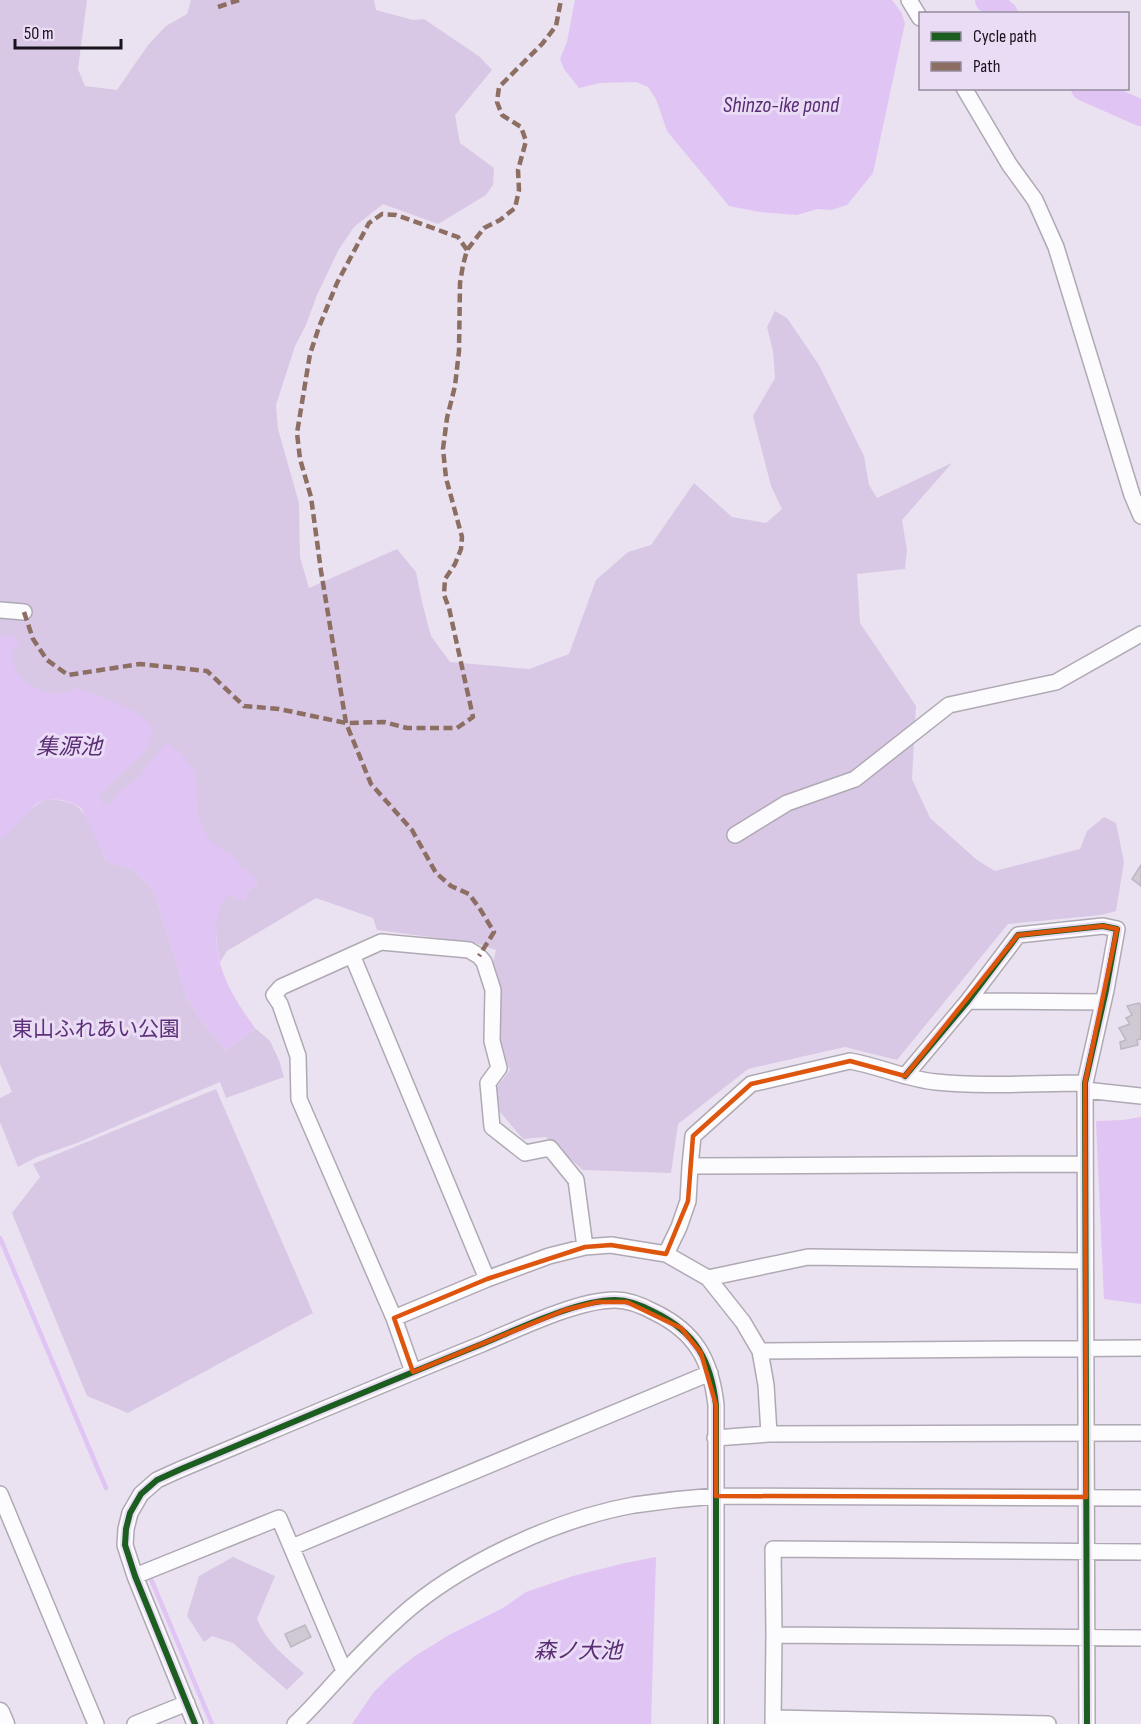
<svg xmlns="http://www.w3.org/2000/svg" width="1141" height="1724" viewBox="0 0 1141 1724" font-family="'Sofia Sans Condensed','Noto Sans JP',sans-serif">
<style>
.green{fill:#d8c8e5}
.water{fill:#dfc4f4}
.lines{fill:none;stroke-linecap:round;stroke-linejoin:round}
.stream{stroke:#dfc4f4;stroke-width:4.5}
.river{stroke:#dfc4f4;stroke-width:26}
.building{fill:#cfc9d4;stroke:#bdb7c2;stroke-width:1.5}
.minor-casing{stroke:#afa9b4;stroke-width:18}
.major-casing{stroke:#afa9b4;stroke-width:21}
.minor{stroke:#fcfbfd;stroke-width:15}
.major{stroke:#fcfbfd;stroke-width:18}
.quiet{stroke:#8d6e63;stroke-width:4.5;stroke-dasharray:9 4.5;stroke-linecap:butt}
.cycleway-casing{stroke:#ebdcf6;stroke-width:10}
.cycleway{stroke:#1b5e20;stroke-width:6}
.marked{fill:none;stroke:#de550d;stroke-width:4.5;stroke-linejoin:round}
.labels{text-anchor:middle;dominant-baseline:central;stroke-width:6;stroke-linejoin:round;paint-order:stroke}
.park-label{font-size:21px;fill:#5d3179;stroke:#ebdcf6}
.water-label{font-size:22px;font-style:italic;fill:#582d74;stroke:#ebdcf6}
</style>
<rect width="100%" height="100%" fill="#eae2f0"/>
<!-- green -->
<path class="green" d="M0 0H87L78 69 85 86 117 90 148 45 166 26 187 14 191 0H374L376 10 413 20 424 19 480 57 492 70 455 115 460 143 494 168 493 185 486 195 438 224 383 204 354 227 339 249 317 295 306 325 295 346 276 405 278 429 299 503 300 557 309 588 397 549 416 572 422 602 431 636 450 662 529 669 569 654 596 580 628 552 651 545 694 483 732 517 766 523 782 509 771 486 753 416 775 378 773 351 767 327 775 311 787 318 819 365 864 456 869 485 877 498 952 463 902 520 907 550 905 569 857 574 860 623 916 706 912 779 930 818 977 860 995 871 1080 849 1087 831 1104 817 1116 823 1124 862 1116 911 1101 915 1008 924 897 1060 845 1047 748 1069 678 1124 671 1173 583 1170 546 1137 523 1139 500 1112 496 1088 510 1070 496 1040 497 980 493 963 496 950 475 943 377 930 373 918 316 898 227 951 220 962C216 943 211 908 228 895L236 897 248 891 258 883 55 784 0 790Z
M46 799C57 800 69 800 78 807 87 814 101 850 107 862L131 868 150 887 155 894 187 998 200 1019 226 1051 255 1028 270 1041 279 1060 284 1077 226 1098 220 1082 77 1143 37 1157 18 1167 0 1122V1098L12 1092 0 1064V838C9 835 9 832 15 826 24 815 34 805 46 799Z
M216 1089 313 1313 128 1413 87 1396 12 1213 40 1177 33 1164Z
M233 1557 275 1576 257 1619C267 1642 285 1657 304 1673L287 1690 233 1643 212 1636 204 1642 187 1616 199 1576Z"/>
<!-- water -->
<path class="water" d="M575 0H892L901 12 905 23 873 173 847 205 831 210 817 209 797 215 760 212 729 206 667 131 656 99 648 87 636 82 600 83 579 88 564 69 560 59 567 42Z
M11 635 20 643 13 649C12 656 12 665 17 672 29 689 57 701 76 688 93 694 141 709 150 724 157 734 147 749 140 756 127 770 112 780 100 795L102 804 113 802 117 794 138 778 167 742 180 752 196 773 198 816 207 837 218 847 236 858 241 868 253 874 258 883 248 891 245 902 229 895C221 900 219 910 217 920 212 964 231 994 255 1028L226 1051 200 1019 187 998 155 894 150 887 131 868 107 862 81 808 72 803 63 800 46 799 36 804 15 826 8 835 0 838V637Z
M1141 1117V1304L1104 1299 1096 1121 1123 1120Z
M656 1557 651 1724H352L373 1693 391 1675 415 1656 449 1635 503 1608 526 1592 573 1576 625 1563Z"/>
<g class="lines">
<!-- stream -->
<path class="stream" d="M0 1238 106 1488
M151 1579 212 1724"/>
<!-- river -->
<path class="river" d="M988 0 1005 14
M1084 88 1141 113"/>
</g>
<!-- building -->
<path class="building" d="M1141 865V886L1132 879Z
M1139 1003 1141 1006V1039L1137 1040 1138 1045 1121 1049 1120 1042 1126 1040 1119 1028 1130 1024 1126 1018 1132 1015 1127 1006Z
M305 1625 311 1637 291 1647 285 1634Z"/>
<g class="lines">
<defs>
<path id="minor" d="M909 0 920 18
M964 88 1009 164 1035 200 1056 247 1132 495 1141 516
M0 610 24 612
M735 835 787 803 855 779 949 705 1056 682 1141 634
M352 955 487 1279
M968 1001 1103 1002
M905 1076 968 1001 1018 935 1103 926 1117 929 1106 990 1085 1083 1087 1724
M1085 1090 1141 1096
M690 1166 1085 1164
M666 1254 679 1227 688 1201 690 1166 693 1136 751 1084 850 1061C879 1066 906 1079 936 1082 983 1087 1037 1083 1085 1083
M708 1278 808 1257 1085 1261
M394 1318 487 1279 549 1256 585 1247 611 1245 666 1254 708 1278 743 1322 760 1351 766 1385 769 1434
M760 1351 1141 1348
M413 1372 394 1318 299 1099 298 1056 280 1004 274 995 281 987 381 942 469 950 479 956 484 962 493 990 492 1041 499 1068 488 1083 492 1127 525 1153 550 1148 576 1180 585 1247
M715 1438 769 1434 1141 1433
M0 1494 96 1724
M292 1547 710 1373
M135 1576 279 1518 344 1671
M774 1635 1141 1638
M774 1718 1048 1724
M135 1724 187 1703
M195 1724 135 1576 125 1545 126 1529 130 1513 141 1494 157 1480 179 1470C279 1428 380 1385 482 1344 518 1329 577 1300 615 1300 628 1300 643 1306 654 1312 696 1332 711 1361 716 1405V1724
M295 1724C313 1707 328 1689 345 1671 363 1652 381 1634 401 1616 459 1564 556 1519 634 1505 661 1501 688 1498 716 1496L1141 1498
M773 1724 774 1635 773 1549 1141 1552"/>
<path id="major" d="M0 1712 5 1724"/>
</defs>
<!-- minor casing -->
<use href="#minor" class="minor-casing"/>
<!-- major casing -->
<use href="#major" class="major-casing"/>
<!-- minor -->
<use href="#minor" class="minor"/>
<!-- major -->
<use href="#major" class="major"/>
<!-- quiet -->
<path class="quiet" d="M218 7 239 0
M467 250 458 237 396 215 382 214 369 223 337 283 319 327 310 354 297 433 300 459 311 497 321 571 346 723 371 784 412 830 436 873 451 886 469 894 480 909 494 932 479 956
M24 612 33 639 47 660 68 675 140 664 207 671 244 706 279 709 346 723 384 722 407 728H457L473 717 449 608 444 595 445 579 455 564 461 549 462 537 446 478 443 449 447 418 455 386 459 351 460 283 463 265 467 250 484 228 500 220 515 208 519 190 518 170 526 141 521 127 502 115 497 102 499 87 542 44 556 26 561 0"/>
<defs>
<path id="cycleway" d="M905 1076 968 1001 1018 935 1103 926 1117 929 1106 990 1085 1083 1087 1724
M195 1724 135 1576 125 1545 126 1529 130 1513 141 1494 157 1480 179 1470C279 1428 380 1385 482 1344 518 1329 577 1300 615 1300 628 1300 643 1306 654 1312 696 1332 711 1361 716 1405V1724"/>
</defs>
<!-- cycleway casing -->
<use href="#cycleway" class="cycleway-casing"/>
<!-- cycleway -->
<use href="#cycleway" class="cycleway"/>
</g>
<!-- marked area -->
<path class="marked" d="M1103 926 1117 929 1085 1083 1086 1497 716 1496V1405L701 1353 681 1328 627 1302H597L565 1310 413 1372 394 1318 487 1279 585 1247 611 1245 666 1254 688 1201 693 1136 751 1084 850 1061 905 1076 1018 935Z"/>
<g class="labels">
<!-- park labels -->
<g class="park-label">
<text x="96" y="1029">東山ふれあい公園</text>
</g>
<!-- water labels -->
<g class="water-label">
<text x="781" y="105">Shinzo-ike pond</text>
<text x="69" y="747">集源池</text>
<text x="578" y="1651">森ノ大池</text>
</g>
</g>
<!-- legend -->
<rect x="919" y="12" width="210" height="78" fill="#ebdcf6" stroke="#968b9e" stroke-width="1.5"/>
<rect x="931" y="32" width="30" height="9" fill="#1b5e20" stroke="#968b9e" stroke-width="1.5"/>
<text x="973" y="42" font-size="18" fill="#17121b">Cycle path</text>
<rect x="931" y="62" width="30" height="9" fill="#8d6e63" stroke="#968b9e" stroke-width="1.5"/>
<text x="973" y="72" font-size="18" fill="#17121b">Path</text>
<!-- scale -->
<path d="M15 39v9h106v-9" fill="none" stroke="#17121b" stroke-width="3"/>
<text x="24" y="39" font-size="18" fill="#17121b" stroke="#ebdcf6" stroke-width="4.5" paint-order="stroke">50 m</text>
</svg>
